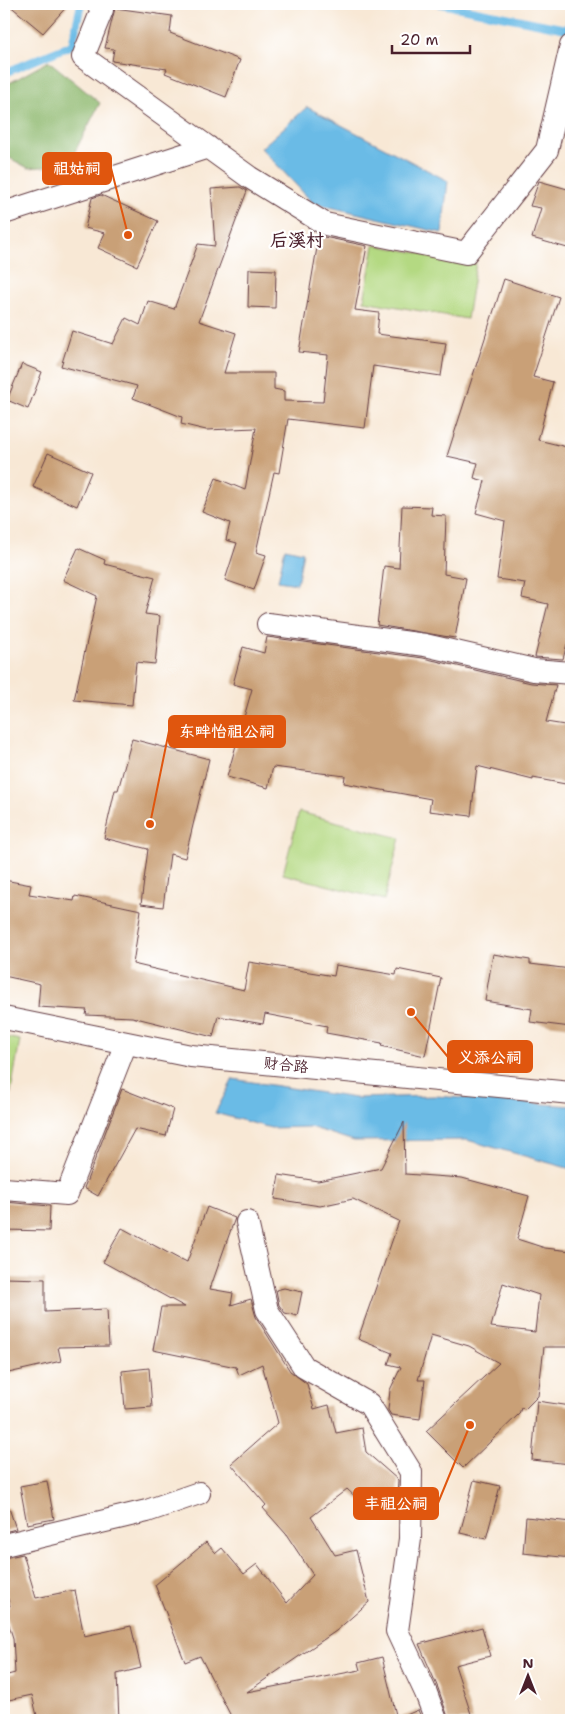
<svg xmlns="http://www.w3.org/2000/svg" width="575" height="1724" viewBox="0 0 575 1724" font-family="'Shantell Sans','LXGW WenKai TC',sans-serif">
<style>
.green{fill:#b4d982;stroke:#7f7c56}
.forest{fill:#8fb970;stroke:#6c6c4e}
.water{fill:#6bbbe6;stroke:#5a6d88}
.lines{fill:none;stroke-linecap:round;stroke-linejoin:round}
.stream{stroke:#6bbbe6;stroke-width:8}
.building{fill:#c9a077;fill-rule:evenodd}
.street-casing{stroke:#643d44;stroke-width:24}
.street{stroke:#fff;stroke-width:22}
.labels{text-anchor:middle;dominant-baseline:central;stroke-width:4.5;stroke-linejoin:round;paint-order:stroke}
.street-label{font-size:15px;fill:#4a1f2b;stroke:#fff}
.quarter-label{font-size:18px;font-weight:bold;fill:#4a1f2b;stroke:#fff}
.leader{fill:none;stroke:#e0560e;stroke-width:2}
.callout-dot{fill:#e0560e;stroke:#fff;stroke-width:2}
.callout{fill:#e0560e;stroke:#e0560e;stroke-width:2}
.callout-label{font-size:16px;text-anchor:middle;font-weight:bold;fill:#fff}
</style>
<rect width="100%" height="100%" fill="#fff"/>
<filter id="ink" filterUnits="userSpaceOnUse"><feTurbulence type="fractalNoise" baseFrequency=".02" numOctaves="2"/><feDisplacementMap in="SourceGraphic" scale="10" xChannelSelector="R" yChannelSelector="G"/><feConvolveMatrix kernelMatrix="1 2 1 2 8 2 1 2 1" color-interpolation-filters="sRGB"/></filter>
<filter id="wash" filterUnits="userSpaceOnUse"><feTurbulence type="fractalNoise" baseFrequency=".0096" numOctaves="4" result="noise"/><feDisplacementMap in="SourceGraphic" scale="20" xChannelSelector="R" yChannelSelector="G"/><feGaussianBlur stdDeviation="1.12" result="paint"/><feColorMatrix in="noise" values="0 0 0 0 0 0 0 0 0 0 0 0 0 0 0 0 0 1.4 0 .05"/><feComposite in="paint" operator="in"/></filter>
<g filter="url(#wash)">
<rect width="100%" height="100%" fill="#f8e8d5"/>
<!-- green -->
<path class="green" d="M374 245 476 263 467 319 364 301Z
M299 812 400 838 384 900 283 874Z
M4 1037 20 1040 4 1131Z"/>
<!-- forest -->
<path class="forest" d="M49 61 100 103 68 165 28 168 4 155V86Z"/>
<!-- water -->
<path class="water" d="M307 107 448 181 442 233 313 203 261 148Z
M285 548 303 552 297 584 278 581Z
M233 1079 355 1098 435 1096 571 1106V1169L467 1140 354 1141 310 1127 271 1128 215 1113Z"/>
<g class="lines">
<!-- stream -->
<path class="stream" d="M441 4 571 30
M4 73 72 45 81 4"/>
</g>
<g id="blocks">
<!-- building -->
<path class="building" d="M8 4H69L43 33Z
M115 8 172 16 170 33 240 60 226 97 165 73 167 69 112 61 114 49 105 48Z
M539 181 571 190V249L532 238 541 208 530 206Z
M240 187 247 191 199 321 236 333 224 373H274V389L284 391V401L323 402 328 355 299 352 319 236 367 246 355 310 379 313 377 334 446 343 441 376 373 366 365 428 288 419 279 473 274 472 256 552 266 555 254 590 225 580 237 543 226 540 230 523 202 512 216 478 245 490 256 428 206 430 181 424 182 417 133 398 137 386 61 366 72 331 113 344 126 318 140 325 148 301 174 309 198 244 215 246 211 189Z
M101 195 158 221 137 266 98 248 105 233 85 228 92 198Z
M249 269 276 270 275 308 248 307Z
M504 279 559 297 533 377 553 382 538 440 571 448V645L567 644 563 659 535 657 548 604 522 598 525 583 497 579 505 521 476 513 485 481 474 478 478 463 447 456Z
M22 364 42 372 28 409 7 400Z
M48 453 91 472 77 506 33 487Z
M402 506 432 507 431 515 446 516 444 574 466 578 455 638 377 625 384 566 399 568Z
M78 548 105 560 104 564 155 577 145 614 160 616 155 664 136 662 132 705 74 700 97 596 63 580Z
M267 637 423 658 531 683 556 685 546 722 571 726V785L533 778V780L477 766 471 816 429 811 431 799 344 783 345 776 273 767 268 788 227 777 252 689 233 684 243 647 264 653Z
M132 739 209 759 185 858 170 854 163 907 141 904 148 849 104 838 115 790H118Z
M4 880 31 885 29 894 74 901 75 896 141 910 133 964 244 990 249 962 334 976 336 965 396 975 397 969 441 978 425 1056 381 1046 382 1043 326 1033 327 1026 265 1014 263 1024 218 1016 213 1037 132 1017 86 1015 87 1010 38 1007 40 984 4 976Z
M493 954 530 960V964L571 969V1027L530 1022 532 1009 485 1001Z
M122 1089 173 1109 166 1136 135 1129 98 1196 84 1188Z
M404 1122 405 1174 462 1178 529 1196 517 1239 545 1248 571 1251V1347H544L538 1396 525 1409 521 1408 519 1414 463 1468 426 1431 499 1363 469 1346 431 1335 418 1380H425L420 1419 391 1415 388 1410 390 1390 401 1367 388 1364 392 1353 358 1339 399 1221 353 1199 320 1206 275 1199 279 1175 318 1181 381 1168ZM503 1283 539 1295 535 1332 491 1327Z
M4 1202 50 1206 49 1231 4 1230Z
M207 1207 235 1218 210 1289 233 1293 231 1305 251 1299 256 1317 290 1371 307 1384 314 1409 329 1405 336 1433 362 1428 366 1452 398 1480 397 1498 379 1519 347 1489 311 1517 335 1555 356 1550 369 1602 336 1631 247 1692 360 1670 358 1663 382 1657 397 1719 418 1710 422 1720H233L200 1656 185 1662 155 1585 206 1542 216 1553 222 1548 244 1574 257 1564 287 1603 313 1575 286 1534 263 1508 266 1505 231 1464 278 1423 262 1364 239 1375 236 1367 153 1350 161 1307H185L103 1262 122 1228 181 1260V1259L187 1262Z
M4 1278 45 1279V1312L107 1309 109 1346 58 1347 61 1361 4 1374Z
M284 1288 302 1292 297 1316 285 1313 279 1305 276 1290Z
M149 1368 152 1407 125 1409 122 1371Z
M537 1401 571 1406V1464L532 1460Z
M474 1480 500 1486 486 1539 460 1533Z
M47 1481 54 1519 27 1524 20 1486Z
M4 1508H9L16 1529 4 1532Z
M526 1517 571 1522V1558L523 1553Z
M23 1554 36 1598 75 1590 84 1636 131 1626 141 1668 117 1674 119 1720H38L32 1695 4 1701V1676L15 1673 13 1638 4 1609 10 1606 4 1586V1558Z
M482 1627 490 1656 455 1665 473 1720H449L438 1688 419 1644Z"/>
</g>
</g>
<g filter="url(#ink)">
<use href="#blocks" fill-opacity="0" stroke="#643d44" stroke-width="1"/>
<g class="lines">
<defs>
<path id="street" d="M98 4 102 10 83 57 249 177 325 224 466 253 547 150 571 46
M4 213 208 147
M268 624 425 645 534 670 571 673
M4 1018 191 1056 571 1093
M4 1189 67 1194 126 1043
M247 1222 267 1310 304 1367 369 1404 411 1472 410 1539 397 1631 426 1693 436 1720
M4 1545 147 1511 199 1493"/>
</defs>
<!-- street casing -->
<use href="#street" class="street-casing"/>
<!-- street -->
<use href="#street" class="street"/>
</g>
</g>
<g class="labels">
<!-- street labels -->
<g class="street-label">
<text transform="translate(286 1065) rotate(6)">财合路</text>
</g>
<!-- quarter labels -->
<g class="quarter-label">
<text x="297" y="240">后溪村</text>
</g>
</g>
<!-- callouts -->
<path class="leader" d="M128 235L111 168M150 824L169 731M411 1012L448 1057M470 1425L438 1503"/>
<g class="callout-dot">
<circle cx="128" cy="235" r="5"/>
<circle cx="150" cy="824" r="5"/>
<circle cx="411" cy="1012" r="5"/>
<circle cx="470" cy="1425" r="5"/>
</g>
<g class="callout">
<rect x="43" y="153" width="68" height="31" rx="5"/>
<rect x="169" y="716" width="116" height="31" rx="5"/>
<rect x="448" y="1041" width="84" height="31" rx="5"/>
<rect x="354" y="1488" width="84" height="31" rx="5"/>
</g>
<g class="callout-label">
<text x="77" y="174">祖姑祠</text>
<text x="227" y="737">东畔怡祖公祠</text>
<text x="490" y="1063">义添公祠</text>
<text x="396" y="1509">丰祖公祠</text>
</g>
<!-- margin -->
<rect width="575" height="1724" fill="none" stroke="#fff" stroke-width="20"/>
<!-- north arrow -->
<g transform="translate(528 1676)" stroke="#ffffff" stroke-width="4" paint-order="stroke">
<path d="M0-4L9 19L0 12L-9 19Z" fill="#4a1f2b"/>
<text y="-8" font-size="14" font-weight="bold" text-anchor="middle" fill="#4a1f2b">N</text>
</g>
<!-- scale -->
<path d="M392 45v8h78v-8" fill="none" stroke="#4a1f2b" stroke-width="2.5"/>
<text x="400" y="45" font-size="15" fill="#4a1f2b" stroke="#ffffff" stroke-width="4" paint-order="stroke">20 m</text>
</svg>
